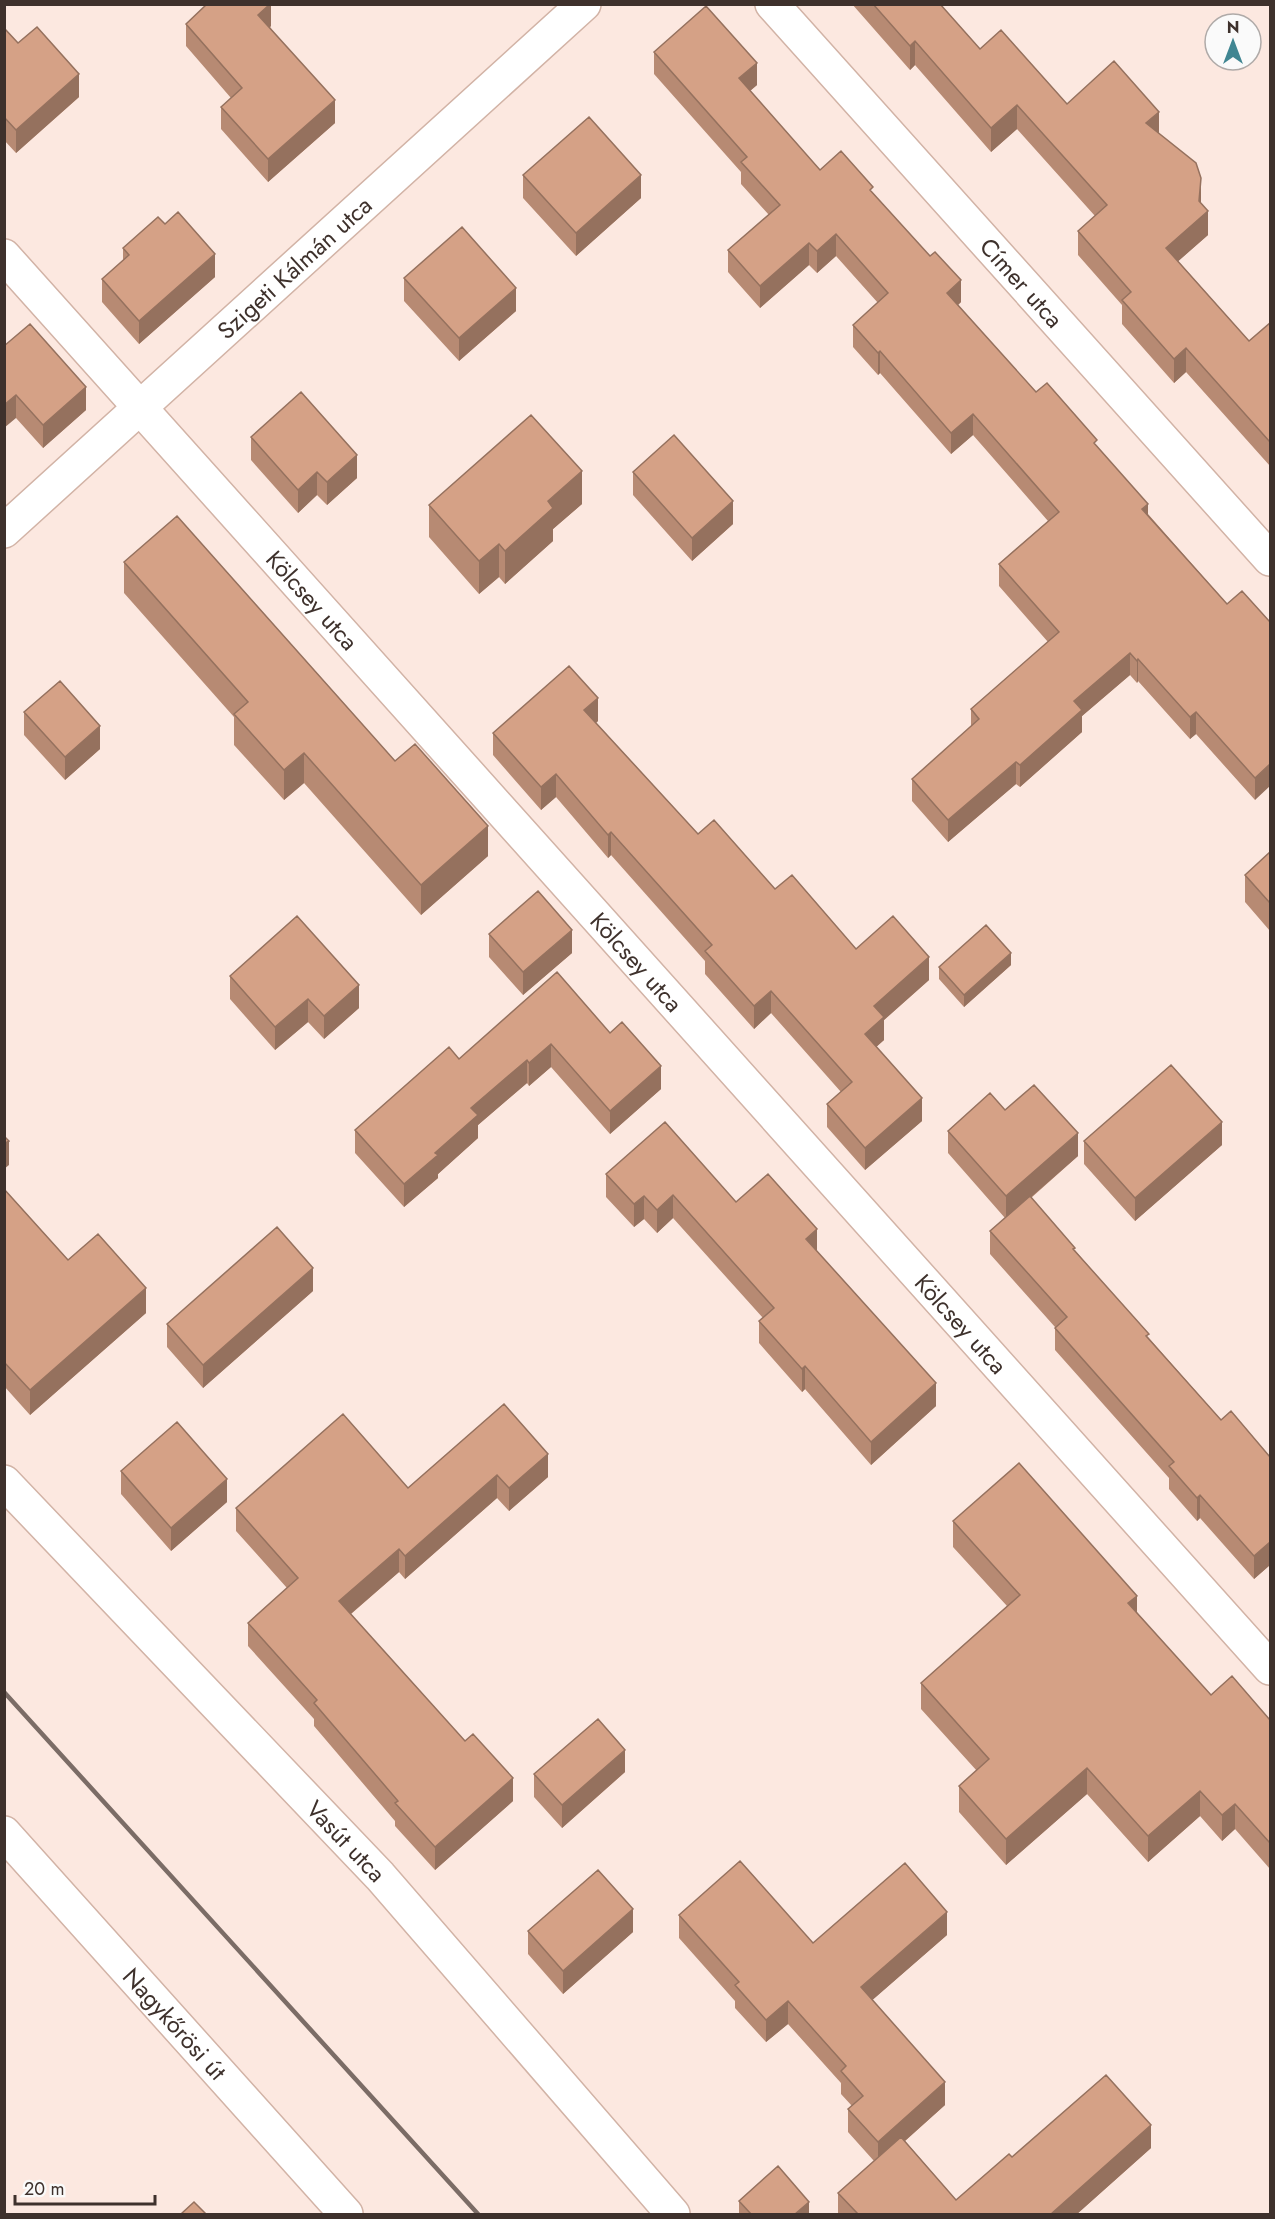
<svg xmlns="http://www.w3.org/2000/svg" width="1275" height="2219" viewBox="0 0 1275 2219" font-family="Jost,sans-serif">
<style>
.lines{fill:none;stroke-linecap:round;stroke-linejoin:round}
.minor-casing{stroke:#d2b3a6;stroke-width:36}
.major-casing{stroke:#d2b3a6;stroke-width:36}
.minor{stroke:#fff;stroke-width:33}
.major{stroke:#fff;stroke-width:33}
.rail{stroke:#7b6c66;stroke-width:4.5}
.wall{fill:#b78a73}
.shaded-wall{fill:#95715e}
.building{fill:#d5a186;stroke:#95715e;stroke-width:1.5}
.labels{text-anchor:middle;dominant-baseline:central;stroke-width:4.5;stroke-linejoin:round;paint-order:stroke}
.street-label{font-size:24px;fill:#3e312c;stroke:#fafafa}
</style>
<rect width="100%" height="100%" fill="#fce8e0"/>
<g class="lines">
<defs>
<g id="minor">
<path id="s1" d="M772 4 1270 559"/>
<path id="s2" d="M4 256 1270 1668"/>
<path id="s3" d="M4 531 584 4"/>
<path id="s4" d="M4 1482 380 1876 673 2214"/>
</g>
<g id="major">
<path id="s5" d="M4 1833 346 2214"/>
</g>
</defs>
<!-- minor casing -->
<use href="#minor" class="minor-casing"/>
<!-- major casing -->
<use href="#major" class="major-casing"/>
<!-- minor -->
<use href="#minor" class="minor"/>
<!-- major -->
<use href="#major" class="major"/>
<!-- rail -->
<path class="rail" d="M4 1692 478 2214"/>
</g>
<!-- wall -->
<path class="wall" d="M271 4V26L270 27 335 123 268 182 221 129V107L231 98 186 46V24Z
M852 4H940L980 49 1067 104 1159 134 1201 203 1208 235 1178 261 1249 341 1270 323V466L1186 372 1174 383 1122 324V305L1078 255V231L1095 216 1017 129 991 152 915 65 910 70Z
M4 28 18 43 79 97 16 153 4 140Z
M654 52 757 85 750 91 820 170 873 193 961 302 958 305 1036 392 1097 446 1148 514 1227 604 1270 622 1255 800 1196 734 1190 739 1138 681 1137 683 1130 675 1082 716V732L1020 787 1016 784 948 842 912 801V779L971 727V709L1048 642 999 586V564L1048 521 973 435 951 454 880 373 878 375 853 347V325L878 303 836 256 817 273 809 265 760 308 728 272V250L769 215 741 184V172L654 74Z
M523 175 641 198 576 256 523 198Z
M123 248 215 277 139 344 102 302V279L123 260Z
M404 278 516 311 459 361 404 301Z
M4 346 86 410 43 448 16 418Z
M251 437 357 478 327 505 317 495 298 513 251 460Z
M633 472 733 524 692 561 633 495Z
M582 504 553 529V541L505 584 499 577 479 594 429 537V505Z
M124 562 395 761 488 856 421 915 304 783 284 800 234 745V717L124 593Z
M24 712 100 749 65 780 24 735Z
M598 721 596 723 698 834 856 949 929 980 884 1020V1040L876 1047 922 1121 865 1170 827 1127V1104L841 1092 771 1013 754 1029 705 974V961L611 855 608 858 556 797 541 810 493 755V733Z
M1270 852V931L1245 902V875Z
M489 934 572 953 523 995 489 957Z
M1011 965 964 1007 939 979V967Z
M230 976 359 1008 324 1039 308 1022 275 1050 230 999Z
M610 1033 661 1089 610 1134 551 1067 529 1086 527 1083 478 1125V1138L438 1174V1178L404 1207 355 1153V1130L459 1059Z
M1005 1110 1078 1156 1031 1198 1149 1338 1221 1420 1270 1457V1565L1254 1579 1200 1518 1197 1521 1169 1489V1478L1055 1350V1327L990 1254V1231L1005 1218 948 1153V1131Z
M1084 1141 1222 1145 1135 1221 1084 1164Z
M606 1174 736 1202 817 1251 936 1406 871 1465 805 1389 802 1392 759 1343V1321L763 1318 673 1218 657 1233 644 1219 634 1227 606 1197Z
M4 1189 68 1260 146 1313 30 1415 4 1386Z
M313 1291 203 1388 167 1347V1324Z
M504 1404 548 1477 509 1511 497 1498 405 1579 399 1572 351 1614 513 1801 435 1870 395 1826V1821L314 1726V1719L248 1646V1623L287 1588 236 1531V1508L408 1488Z
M121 1471 227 1502 171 1551 121 1494Z
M953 1521 1137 1613 1211 1695 1270 1720V1869L1235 1829 1222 1841 1200 1816 1148 1862 1087 1794 1006 1865 959 1812V1786L977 1771 921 1709V1683L1007 1606 953 1547Z
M625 1772 562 1828 534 1797V1774Z
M679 1915 813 1943 947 1935 872 2000 945 2105 905 2141 956 2200 1012 2157 1151 2148 1077 2214H838V2193L874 2161 848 2132V2109L852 2106 841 2094V2083L788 2024 766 2042 735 2008V2001L679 1938Z
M528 1931 633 1932 563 1994 528 1954Z
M739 2201 809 2214H739Z"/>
<!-- shaded-wall -->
<path class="shaded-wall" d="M270 4H271V26L258 38V15Z
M915 41V65L910 70V46Z
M757 63V85L739 100V78Z
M79 74V97L16 153V130Z
M335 100V123L268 182V159Z
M1017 105V129L991 152V128Z
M1159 112V136L1146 123Z
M641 175V198L576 256V233Z
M1201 178V202L1200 218 1208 211V235L1166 272V248L1199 201Z
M836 234V256L817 273V251Z
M809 243V265L760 308V286Z
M215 254V277L139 344V321Z
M961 280V302L947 315V293Z
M516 288V311L459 361V338Z
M1186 348V372L1174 383V359Z
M880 351V373L878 375V353Z
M86 387V410L43 448V425Z
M16 395V418L4 428V405Z
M973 414V435L951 454V433Z
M357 455V478L327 505V482Z
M582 471V504L553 529V541L505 584V551L548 501Z
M317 472V495L298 513V490Z
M733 501V524L692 561V538Z
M1148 504V526L1142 509Z
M499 544V577L479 594V561Z
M1130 653V675L1082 716V732L1020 787V765L1074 701Z
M1138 659V681L1137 683V661Z
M598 698V721L584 733V710Z
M1196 712V734L1190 739V717Z
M100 726V749L65 780V757Z
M304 753V783L284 800V770Z
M1016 762V784L948 842V820Z
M1270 764V786L1255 800V778Z
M556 774V797L541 810V787Z
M488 826V856L421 915V885Z
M611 832V855L608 858V835Z
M572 930V953L523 995V972Z
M1011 953V965L964 1007V995Z
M929 957V980L884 1020V1040L865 1057V1034L874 1006Z
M359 985V1008L324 1039V1016Z
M771 991V1013L754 1029V1006Z
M308 999V1022L275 1050V1027Z
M551 1044V1067L529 1086V1063Z
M527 1060V1083L478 1125V1138L438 1174V1178L404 1207V1184L435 1153 471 1108Z
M661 1066V1089L610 1134V1111Z
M922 1098V1121L865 1170V1148Z
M1222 1122V1145L1135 1221V1198Z
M1078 1133V1156L1006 1219V1196Z
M9 1141V1165L4 1169V1144Z
M673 1195V1218L657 1233V1210Z
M644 1196V1219L634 1227V1204Z
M817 1229V1252L806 1239Z
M313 1268V1291L203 1388V1365Z
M146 1288V1313L30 1415V1390Z
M805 1366V1389L802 1392V1369Z
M936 1383V1406L871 1465V1442Z
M548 1454V1477L509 1511V1488Z
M497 1475V1498L405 1579V1556Z
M227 1479V1502L171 1551V1528Z
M1200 1495V1518L1197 1521V1498Z
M1270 1542V1565L1254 1579V1556Z
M399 1549V1572L339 1624V1601Z
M1137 1596V1621L1128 1603Z
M625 1750V1772L562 1828V1805Z
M1087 1768V1794L1006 1865V1839Z
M513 1778V1801L435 1870V1847Z
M1200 1791V1816L1148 1862V1836Z
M1235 1804V1829L1222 1841V1815Z
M633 1909V1932L563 1994V1971Z
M947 1912V1935L861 2010V1987Z
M788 2001V2024L766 2042V2020Z
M945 2082V2105L878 2165V2142Z
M1151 2125V2148L1077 2214H1051Z
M809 2202V2214H795Z"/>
<!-- building -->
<path class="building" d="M207 4H270L258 15 335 100 268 159 221 107 242 88 186 24Z
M873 4H940L980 49 1001 30 1067 104 1114 61 1159 112 1146 123 1196 163 1201 178 1199 201 1208 211 1166 248 1249 341 1270 323V442L1186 348 1174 359 1122 300 1131 292 1078 231 1107 205 1017 105 991 128 915 41 910 46Z
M706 6 757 63 739 78 820 170 841 151 873 187 870 190 930 256 935 252 961 280 947 293 1036 392 1047 383 1097 440 1094 443 1148 504 1142 509 1227 604 1242 591 1270 622V764L1255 778 1196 712 1190 717 1138 659 1137 661 1130 653 1074 701 1082 710 1020 765 1016 762 948 820 912 779 979 719 971 709 1059 632 999 564 1059 512 973 414 951 433 880 351 878 353 853 325 888 293 836 234 817 251 809 243 760 286 728 250 780 205 741 162 747 157 654 52Z
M37 27 79 74 16 130 4 117V28L18 43Z
M589 117 641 175 576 233 523 175Z
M178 212 215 254 139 321 102 279 129 255 123 248 158 217 165 224Z
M462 227 516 288 459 338 404 278Z
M30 324 86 387 43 425 16 395 4 405V346Z
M301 392 357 455 327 482 317 472 298 490 251 437Z
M531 415 582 471 548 501 553 508 505 551 499 544 479 561 429 505Z
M674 435 733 501 692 538 633 472Z
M177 516 395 761 415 744 488 826 421 885 304 753 284 770 234 714 248 702 124 562Z
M569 666 598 698 584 710 698 834 714 820 775 889 792 875 856 949 893 916 929 957 874 1006 884 1017 865 1034 922 1098 865 1148 827 1104 852 1082 771 991 754 1006 705 951 712 945 611 832 608 835 556 774 541 787 493 733Z
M60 681 100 726 65 757 24 712Z
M1270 852V903L1245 875Z
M538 891 572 930 523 972 489 934Z
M297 916 359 985 324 1016 308 999 275 1027 230 976Z
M986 925 1011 953 964 995 939 967Z
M557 972 610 1033 622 1022 661 1066 610 1111 551 1044 529 1063 527 1060 471 1108 478 1115 435 1153 438 1155 404 1184 355 1130 449 1047 459 1059Z
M1171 1065 1222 1122 1135 1198 1084 1141Z
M1034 1085 1078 1133 1006 1196 948 1131 990 1093 1005 1110Z
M665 1122 736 1202 768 1174 817 1229 806 1239 936 1383 871 1442 805 1366 802 1369 759 1321 774 1308 673 1195 657 1210 644 1196 634 1204 606 1174Z
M4 1136 9 1141 4 1144Z
M4 1189 68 1260 98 1234 146 1288 30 1390 4 1362Z
M1030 1196 1075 1248 1073 1249 1149 1334 1146 1336 1221 1420 1231 1411 1270 1457V1542L1254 1556 1200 1495 1197 1498 1169 1466 1174 1462 1055 1328 1067 1317 990 1231Z
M277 1227 313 1268 203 1365 167 1324Z
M504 1404 548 1454 509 1488 497 1475 405 1556 399 1549 339 1601 465 1741 473 1734 513 1778 435 1847 395 1803 398 1801 314 1703 317 1700 248 1623 298 1578 236 1508 343 1414 408 1488Z
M177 1422 227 1479 171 1528 121 1471Z
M1019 1463 1137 1596 1128 1603 1211 1695 1232 1676 1270 1720V1843L1235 1804 1222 1815 1200 1791 1148 1836 1087 1768 1006 1839 959 1786 989 1759 921 1683 1020 1595 953 1521Z
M598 1719 625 1750 562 1805 534 1774Z
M740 1861 813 1943 905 1863 947 1912 861 1987 945 2082 878 2142 848 2109 863 2096 841 2071 846 2066 788 2001 766 2020 735 1985 739 1982 679 1915Z
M598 1870 633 1909 563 1971 528 1931Z
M1106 2075 1151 2125 1051 2214H858L838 2193 901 2137 956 2200 1009 2154 1012 2157Z
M778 2166 809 2202 795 2214H751L739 2201Z
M194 2202 206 2214H181Z"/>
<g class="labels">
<!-- street labels -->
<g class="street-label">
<text stroke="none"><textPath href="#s3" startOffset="392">Szigeti Kálmán utca</textPath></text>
<text stroke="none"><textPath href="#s1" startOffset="374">Címer utca</textPath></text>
<text stroke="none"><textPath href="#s2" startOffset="462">Kölcsey utca</textPath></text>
<text stroke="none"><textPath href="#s2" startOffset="948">Kölcsey utca</textPath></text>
<text stroke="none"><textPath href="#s2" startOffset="1434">Kölcsey utca</textPath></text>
<text stroke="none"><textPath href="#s4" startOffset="496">Vasút utca</textPath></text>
<text stroke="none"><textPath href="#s5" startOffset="256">Nagykőrösi út</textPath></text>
</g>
</g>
<!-- border -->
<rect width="1275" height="2219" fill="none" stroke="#3e312c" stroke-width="12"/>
<!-- north arrow -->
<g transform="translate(1233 42)"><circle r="28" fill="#fafafa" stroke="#afaaa8" stroke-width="1.5"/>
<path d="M0-4.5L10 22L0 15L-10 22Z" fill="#408692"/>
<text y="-9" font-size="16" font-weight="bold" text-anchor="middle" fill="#3e312c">N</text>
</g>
<!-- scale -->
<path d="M15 2195v9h140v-9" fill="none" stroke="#3e312c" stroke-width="3"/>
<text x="24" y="2195" font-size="18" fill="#3e312c" stroke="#fafafa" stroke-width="4.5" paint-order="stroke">20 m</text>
</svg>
